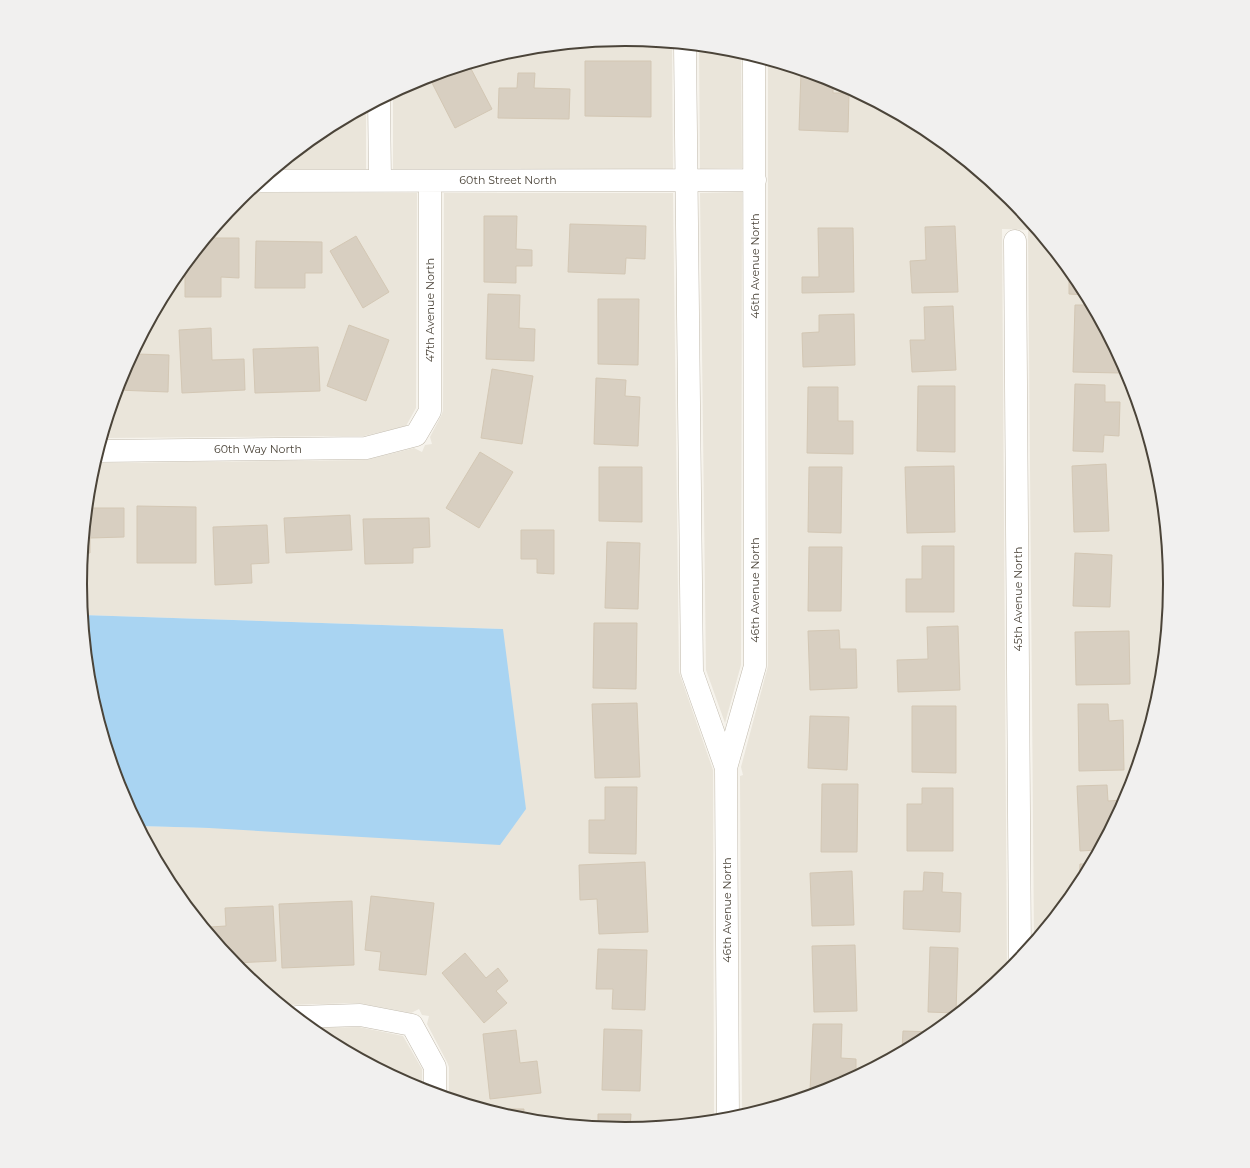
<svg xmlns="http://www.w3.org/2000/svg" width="1250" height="1168" viewBox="0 0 1250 1168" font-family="Montserrat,sans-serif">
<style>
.residential{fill:#eae5da}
.water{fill:#a9d4f2}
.building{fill:#d8cfc1;stroke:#d3c7b4}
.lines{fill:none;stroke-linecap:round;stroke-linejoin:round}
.minor-casing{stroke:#c2bbae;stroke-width:23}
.minor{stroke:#fff;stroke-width:22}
.labels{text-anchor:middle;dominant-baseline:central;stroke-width:4;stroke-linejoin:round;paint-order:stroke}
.street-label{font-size:11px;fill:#4b4439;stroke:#fff}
.rim{fill:none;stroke:#4b4439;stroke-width:2}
</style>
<rect width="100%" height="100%" fill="#f6f3ec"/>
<!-- residential -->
<path class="residential" d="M625 39 672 44 673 169H393V93L417 80 519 49Z
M699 46 732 50 741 52 742 168 700 169Z
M768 61 834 81 928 131 1011 199 1078 281 1129 376 1160 478 1170 584 1159 691 1128 793 1078 887 1034 941 1028 230 1002 229 1007 972 928 1037 833 1088 742 1115 740 776 743 775 741 767 768 666Z
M366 108V169H276L322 131Z
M742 192 741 665 725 723 706 670 700 193Z
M247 193H417L416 408 406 426 364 436 102 438 122 375 172 281 240 198Z
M444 193H673L679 672 713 770 714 1120 625 1129 518 1118 449 1097V1067L447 1062 427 1024 429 1016 422 1015 419 1009 411 1013 359 1003 283 1005 239 969 172 887 139 826 209 828 503 629 83 615 80 584 91 477 95 463 366 460 414 448 422 452 425 445 432 444 430 437 441 416 443 411Z
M359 1027 403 1036 422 1069V1089L416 1087 322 1037 311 1028Z"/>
<!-- water -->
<path class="water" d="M83 615 503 629 526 809 500 845 209 828 139 826 121 792 90 690Z"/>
<!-- building -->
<path class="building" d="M585 61H651V117L585 116Z
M469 65 492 109 455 128 429 77Z
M801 72H807L833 80V93H849L848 132 799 130Z
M518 73H535L534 88 570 89 569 119 498 118 499 88H517Z
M484 216H517L516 249 532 250V266H516V283L484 282Z
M570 224 646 226 645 259 626 258 625 274 568 272Z
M955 226 958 292 912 293 910 261 926 260 925 227Z
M818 228H853L854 292 802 293V277H819Z
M356 236 389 292 363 308 330 251Z
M207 238H239V278L221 277V297H185V265Z
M256 241 322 242V273H305V288H255Z
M1069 271 1078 281 1085 295 1069 294Z
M488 294 520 295 519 328 535 329 534 361 486 359Z
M598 299H639L638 365 598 364Z
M1075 305H1091L1120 360V373L1073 372Z
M953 306 956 370 912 372 910 340H925L924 307Z
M854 314 855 365 803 367 802 333 819 332V315Z
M349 325 389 340 366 401 327 386Z
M211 328 212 360 244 359 245 390 182 393 179 330Z
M318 347 320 391 255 393 253 349Z
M136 348V354L169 355 168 392 117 390 122 375Z
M492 369 533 376 522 444 481 438Z
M596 378 626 380 625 396 640 397 638 446 594 444Z
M1075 384 1105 385V402H1120L1119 436 1104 435 1103 452 1073 451Z
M918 386H955V452L917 451Z
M808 387H838V421H853V454L807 453Z
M480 452 513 472 479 528 446 508Z
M1106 464 1109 531 1074 532 1072 466Z
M954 466 955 532 907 533 905 467Z
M599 467H642V522L599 521Z
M809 467H842L841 533 808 532Z
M137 506 196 507V563H137Z
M87 508H124V537L90 538V553H83Z
M350 515 352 550 286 553 284 518Z
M429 518 430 547 413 548V563L365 564 363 519Z
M267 525 269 563 251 564 252 583 215 585 213 527Z
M521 530H554V574L537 573V559H521Z
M607 542 640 543 638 609 605 608Z
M922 546H954V612H906V579H922Z
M809 547H842L841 611H808Z
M1075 553 1112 555 1110 607 1073 606Z
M594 623H637L636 689 593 688Z
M958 626 960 690 898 692 897 660 928 659 927 627Z
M839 630 840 649H856L857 688 810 690 808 631Z
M1129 631 1130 684 1076 685 1075 632Z
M637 703 640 777 595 778 592 704Z
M1078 704H1108L1109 721 1123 720 1124 770 1079 771Z
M912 706H956V773L912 772Z
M810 716 849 717 847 770 808 768Z
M822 784H858L857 852H821Z
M1107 785 1108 801 1122 800 1123 804 1098 850 1080 851 1077 786Z
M605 787H637L636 854 589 853V820H605Z
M922 788H953V851H907V804H922Z
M645 862 648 932 599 934 597 899 580 900 579 865Z
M1080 864H1090L1079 885Z
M852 871 854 925 812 926 810 873Z
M924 872 943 873 942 892 961 893 960 932 903 929 904 891H923Z
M371 896 434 903 426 975 379 970 381 952 365 950Z
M352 901 354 965 282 968 279 904Z
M273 906 276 961 234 963 210 933V927L226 926 225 908Z
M855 945 857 1011 814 1012 812 946Z
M930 947 958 948 956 1013 928 1012Z
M598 949 647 950 645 1010 612 1009 613 989H596Z
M465 953 486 978 498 968 508 981 496 991 507 1003 484 1023 442 973Z
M813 1024H842L841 1058 856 1059V1075H840V1084L833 1088 820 1092 810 1091Z
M604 1029 642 1030 640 1091 602 1090Z
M516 1030 520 1063 537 1061 541 1093 490 1099 483 1034Z
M903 1031 934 1032 928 1037 902 1051Z
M489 1109H524L523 1119 518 1118Z
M598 1114H631L630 1128 625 1129 598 1126Z"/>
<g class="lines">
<defs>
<path id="minor" d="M685 45 692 672 726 768
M379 100 380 181
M261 181 755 180
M1015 241 1020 957
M99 451 366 448 416 435 430 411V181
M297 1017 360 1015 412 1025 435 1067V1093
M728 1119 726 768 755 666 754 56"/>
</defs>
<!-- minor casing -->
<use href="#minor" class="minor-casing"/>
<!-- minor -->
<use href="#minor" class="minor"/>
</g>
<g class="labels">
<!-- street labels -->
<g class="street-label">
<text x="508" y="180">60th Street North</text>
<text transform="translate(755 266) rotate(-90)">46th Avenue North</text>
<text transform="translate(430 310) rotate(-90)">47th Avenue North</text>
<text x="258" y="449">60th Way North</text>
<text transform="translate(755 590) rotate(-90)">46th Avenue North</text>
<text transform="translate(1018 599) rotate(-90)">45th Avenue North</text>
<text transform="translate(727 910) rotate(-90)">46th Avenue North</text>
</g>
</g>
<!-- crop -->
<path d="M0 0H1250V1168H0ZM87 584a538 538 0 1 1 1076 0a538 538 0 1 1-1076 0Z" fill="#f1f0ef" fill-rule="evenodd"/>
<path class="rim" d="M87 584a538 538 0 1 1 1076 0a538 538 0 1 1-1076 0Z"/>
</svg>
